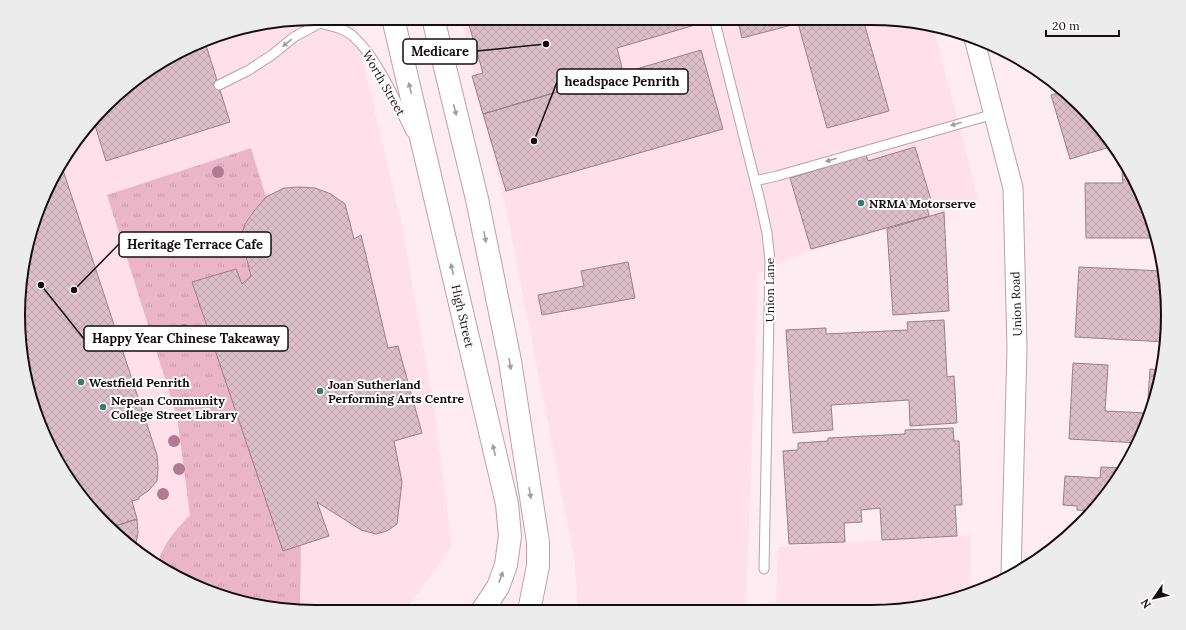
<svg xmlns="http://www.w3.org/2000/svg" width="1186" height="630" viewBox="0 0 1186 630" font-family="Lora,serif">
<style>
.built{fill:#ffe0ea}
.grass{fill:url(#grass-tufts)}
.building{fill:url(#building-cross-hatch);stroke:#9a7f88}
.lines{fill:none;stroke-linecap:round;stroke-linejoin:round}
.service-casing{stroke:#bca0a9;stroke-width:11}
.minor-casing{stroke:#bca0a9;stroke-width:21}
.secondary-casing{stroke:#bca0a9;stroke-width:24}
.service{stroke:#fff;stroke-width:9}
.minor{stroke:#fff;stroke-width:19}
.secondary{stroke:#fff;stroke-width:22}
.tree{fill:#ae7b91}
.oneway{fill:#a29e9f}
.poi-dot{fill:#387a6b;stroke:#fff;stroke-width:1.5}
.labels{text-anchor:middle;dominant-baseline:central;stroke-width:4;stroke-linejoin:round;paint-order:stroke}
.street-label{font-size:12px;fill:#160d10;stroke:#fff}
.poi-label{font-size:12px;font-weight:bold;fill:#160d10;stroke:#fff;text-anchor:start}
.rim{fill:none;stroke:#160d10;stroke-width:2}
.leader{fill:none;stroke:#160d10;stroke-width:1.5}
.callout-dot{fill:#160d10;stroke:#fff;stroke-width:1.5}
.callout{fill:#fff;stroke:#160d10;stroke-width:1.5}
.callout-label{font-size:13px;text-anchor:middle;font-weight:bold;fill:#160d10}
</style>
<defs>
<pattern id="grass-tufts" width="24" height="20" patternUnits="userSpaceOnUse"><rect width="24" height="20" fill="#ebb5c8"/><path d="M3 7l-1-3M5 7V3M7 7l1-3M15 17l-1-3M17 17v-4M19 17l1-3" fill="none" stroke="#c99aab"/></pattern>
<pattern id="building-cross-hatch" width="8" height="8" patternUnits="userSpaceOnUse"><rect width="8" height="8" fill="#dbbec8"/><path d="M0 0l8 8M0 8l8-8" fill="none" stroke="#bba2ab"/></pattern>
</defs>
<rect width="100%" height="100%" fill="#feecf2"/>
<!-- built -->
<path class="built" d="M315 18H353L403 231 434 407 452 546 405 611H296L238 602 183 581 105 525 68 480 41 429 19 335 28 238 68 150 134 80 219 34Z
M461 18 890 19 933 26 979 202 797 255 758 274 746 605 776 602 778 547 971 535 970 593 910 609 578 610 575 562 507 214Z"/>
<!-- grass -->
<path class="grass" d="M251 148 266 197C256 208 243 221 241 237 241 244 248 267 251 276L242 284 236 269 229 271 283 551 301 545 300 611 238 602 183 581 158 563C163 543 176 530 190 515L177 417 107 195Z"/>
<!-- building -->
<path class="building" d="M467 18H693L695 25 617 48 623 72 483 114 472 76 483 73Z
M737 18 790 19 792 25 742 38Z
M814 19H863L889 111 827 128 798 23Z
M205 42 230 122 106 161 94 122 134 80Z
M701 50 723 129 506 191 483 114Z
M1065 91 1094 119 1113 146 1070 159 1051 95Z
M915 147 931 200 926 202 929 216 811 249 790 178 866 155 868 161Z
M61 164 157 455 158 468 157 481 148 491 139 497V499L132 501 137 519 109 528 105 525 68 480 41 429 19 335 28 238Z
M1122 174H1132L1152 220 1156 238H1086L1085 183H1123Z
M299 187 315 188 331 194 345 204 354 239 361 235 388 348 398 346 422 433 394 441 402 482 397 524 387 531 376 534 361 530 317 502 329 536 283 551 192 282 236 269 242 284 251 276 241 237 245 224 254 211 266 197 284 188Z
M944 212 949 311 893 315 887 229Z
M628 262 635 298 542 315 538 295 584 286 581 271Z
M1079 267 1162 271 1160 304H1166L1167 335 1166 342 1075 337Z
M944 320 947 377 954 376 957 423 910 426 909 400 831 405 833 430 793 433 786 330 826 328V334L908 330 907 322Z
M1073 363 1108 365 1105 411 1147 413 1150 369 1162 370 1158 392 1139 443 1069 439Z
M953 428 954 441H959L962 505H955L957 536 882 540 880 508 861 510 862 522 844 523 845 542 789 544 783 451 798 450V443L828 441V438L905 434V430Z
M1101 467 1122 468 1094 511 1077 510V506L1063 505 1065 476 1100 478Z
M137 519 138 533 135 547 109 528Z"/>
<g class="lines">
<defs>
<path id="service" d="M714 18 760 201 767 233 770 261 764 569
M320 23C332 26 344 28 354 37 378 59 396 102 411 132
M219 85 249 70 272 55 294 37 320 23 332 18
M755 181 777 176 994 114"/>
<path id="minor" d="M974 38 1013 188 1017 348 1011 574"/>
<path id="secondary" d="M393 18 507 504 510 536 506 565 498 587 482 611
M433 18 477 199 510 361 538 542V566L529 611"/>
</defs>
<!-- service casing -->
<use href="#service" class="service-casing"/>
<!-- minor casing -->
<use href="#minor" class="minor-casing"/>
<!-- secondary casing -->
<use href="#secondary" class="secondary-casing"/>
<!-- service -->
<use href="#service" class="service"/>
<!-- minor -->
<use href="#minor" class="minor"/>
<!-- secondary -->
<use href="#secondary" class="secondary"/>
</g>
<!-- trees -->
<g class="tree">
<circle cx="218" cy="172" r="6"/>
<circle cx="184" cy="330" r="6"/>
<circle cx="174" cy="441" r="6"/>
<circle cx="179" cy="469" r="6"/>
<circle cx="163" cy="494" r="6"/>
</g>
<!-- one-way arrows -->
<defs><path id="oneway-solid" d="M-6-.8H1V-3.2L6.5 0L1 3.2V.8H-6Z"/></defs>
<g class="oneway">
<use href="#oneway-solid" transform="translate(287 43) rotate(141)"/>
<use href="#oneway-solid" transform="translate(410 88) rotate(-103)"/>
<use href="#oneway-solid" transform="translate(455 110) rotate(76)"/>
<use href="#oneway-solid" transform="translate(956 124) rotate(164)"/>
<use href="#oneway-solid" transform="translate(831 160) rotate(164)"/>
<use href="#oneway-solid" transform="translate(485 237) rotate(79)"/>
<use href="#oneway-solid" transform="translate(452 269) rotate(-103)"/>
<use href="#oneway-solid" transform="translate(510 364) rotate(80)"/>
<use href="#oneway-solid" transform="translate(494 450) rotate(-103)"/>
<use href="#oneway-solid" transform="translate(530 493) rotate(81)"/>
<use href="#oneway-solid" transform="translate(501 577) rotate(-70)"/>
</g>
<!-- markers -->
<g class="poi-dot">
<circle cx="861" cy="203" r="4"/>
<circle cx="81" cy="382" r="4"/>
<circle cx="320" cy="391" r="4"/>
<circle cx="103" cy="407" r="4"/>
</g>
<g class="labels">
<!-- street labels -->
<g class="street-label">
<text transform="translate(384 83) rotate(60)">Worth Street</text>
<text transform="translate(769 290) rotate(-90)">Union Lane</text>
<text transform="translate(1016 304) rotate(-92)">Union Road</text>
<text transform="translate(463 316) rotate(77)">High Street</text>
</g>
<!-- poi labels -->
<g class="poi-label">
<text x="869" y="203">NRMA Motorserve</text>
<text x="89" y="382">Westfield Penrith</text>
<text x="328" y="384">Joan Sutherland<tspan x="328" dy="14">Performing Arts Centre</tspan></text>
<text x="111" y="400">Nepean Community<tspan x="111" dy="14">College Street Library</tspan></text>
</g>
</g>
<!-- crop -->
<path d="M0 0H1186V630H0ZM315 25H871A290 290 0 0 1 1161 315V315A290 290 0 0 1 871 605H315A290 290 0 0 1 25 315V315A290 290 0 0 1 315 25Z" fill="#ececec" fill-rule="evenodd"/>
<path class="rim" d="M315 25H871A290 290 0 0 1 1161 315V315A290 290 0 0 1 871 605H315A290 290 0 0 1 25 315V315A290 290 0 0 1 315 25Z"/>
<!-- callouts -->
<path class="leader" d="M546 44L477 51M534 141L557 82M74 290L119 244M41 285L84 339"/>
<g class="callout-dot">
<circle cx="546" cy="44" r="4"/>
<circle cx="534" cy="141" r="4"/>
<circle cx="74" cy="290" r="4"/>
<circle cx="41" cy="285" r="4"/>
</g>
<g class="callout">
<rect x="403" y="39" width="74" height="25" rx="4"/>
<rect x="557" y="69" width="131" height="25" rx="4"/>
<rect x="119" y="232" width="152" height="25" rx="4"/>
<rect x="84" y="326" width="204" height="25" rx="4"/>
</g>
<g class="callout-label">
<text x="440" y="56">Medicare</text>
<text x="622" y="86">headspace Penrith</text>
<text x="195" y="249">Heritage Terrace Cafe</text>
<text x="186" y="343">Happy Year Chinese Takeaway</text>
</g>
<!-- north arrow -->
<g transform="translate(1154 598) rotate(236)" stroke="#ffffff" stroke-width="3" paint-order="stroke">
<path d="M0-3L7 15L0 10L-7 15Z" fill="#160d10"/>
<text y="-6" font-size="11" font-weight="bold" text-anchor="middle" fill="#160d10">N</text>
</g>
<!-- scale -->
<path d="M1046 30v6h73v-6" fill="none" stroke="#160d10" stroke-width="2"/>
<text x="1052" y="30" font-size="12" fill="#160d10" stroke="#ffffff" stroke-width="3" paint-order="stroke">20 m</text>
</svg>
